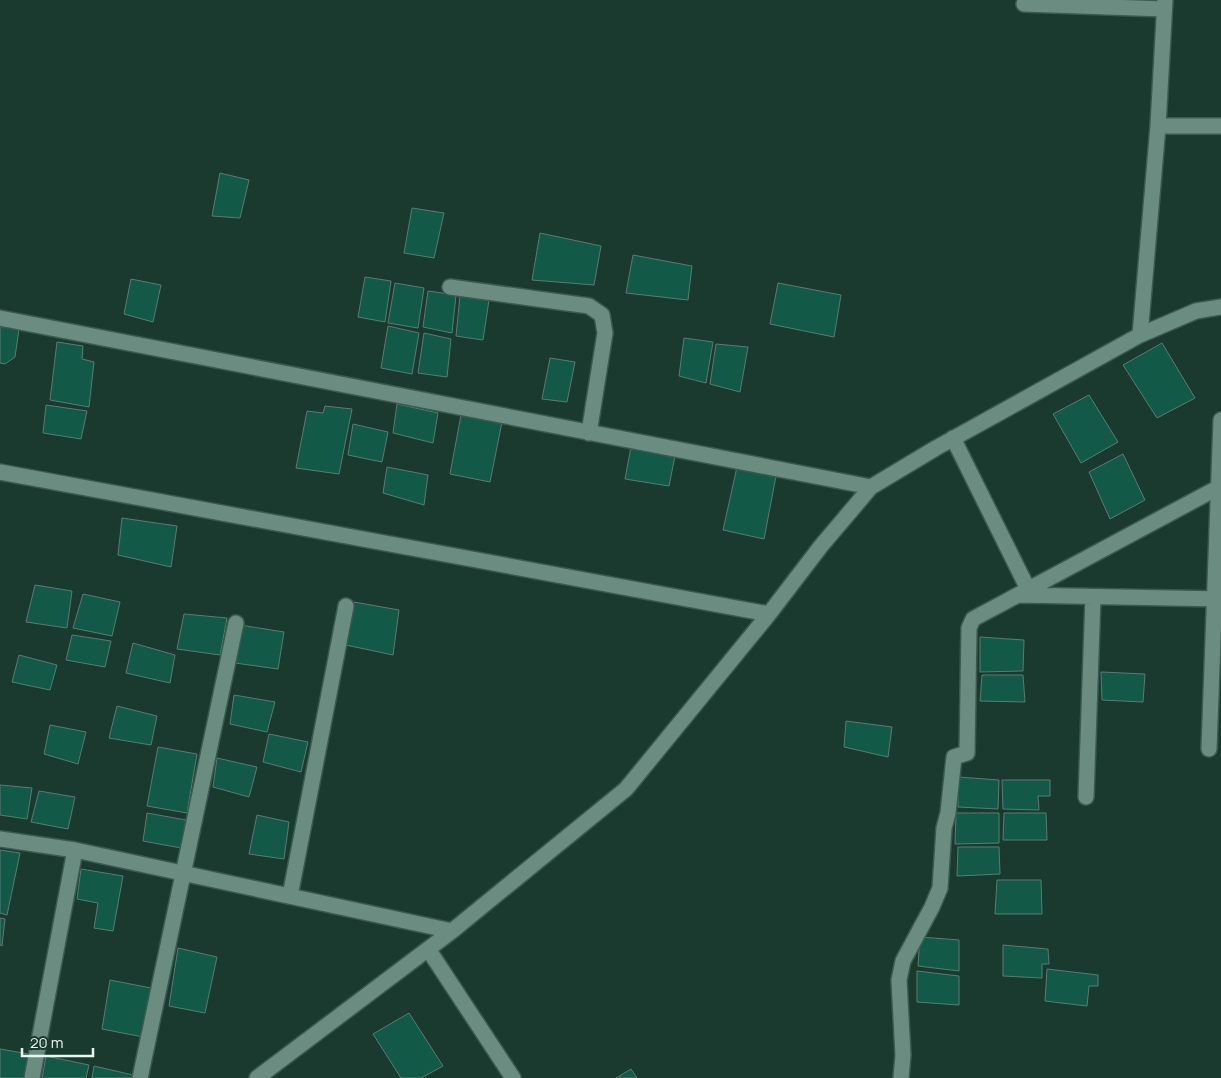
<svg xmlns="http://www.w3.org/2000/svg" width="1221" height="1078" viewBox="0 0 1221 1078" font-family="Manrope,sans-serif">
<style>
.building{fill:#135947;stroke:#5a7c71}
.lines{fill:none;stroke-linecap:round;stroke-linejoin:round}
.minor-casing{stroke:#3c5950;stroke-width:18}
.minor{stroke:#6b8d81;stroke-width:15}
</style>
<rect width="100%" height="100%" fill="#1a3a30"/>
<!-- building -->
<path class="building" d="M220 173 249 180 240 218 212 216Z
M412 208 444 213 434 258 404 253Z
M540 233 601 246 594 285 532 280Z
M633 255 692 266 688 300 626 293Z
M365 277 391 281 385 322 358 317Z
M131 279 161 285 153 322 124 314Z
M395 283 424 288 418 328 388 323Z
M778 283 841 295 834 337 770 324Z
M428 291 456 295 452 333 423 327Z
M460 296 489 300 483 340 456 336Z
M0 326 19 329 15 357 5 364 0 363Z
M388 326 419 333 412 374 381 368Z
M424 333 451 339 447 377 418 373Z
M684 338 713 342 706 383 679 376Z
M57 342 83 346 82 359 94 362 89 407 50 400Z
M1162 343 1195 398 1157 418 1123 365Z
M716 344 748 347 740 392 710 384Z
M550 358 575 362 567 402 542 399Z
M1089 395 1118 442 1081 463 1053 414Z
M397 404 438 413 433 443 393 433Z
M46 405 87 411 81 439 43 433Z
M325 406 352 409 339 474 296 468 307 411 323 413Z
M461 415 502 422 490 482 450 474Z
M353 424 388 432 382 462 348 455Z
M631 447 675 456 669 486 625 479Z
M1123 454 1145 500 1110 519 1089 472Z
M387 467 428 475 424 505 383 493Z
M737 467 776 476 764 539 723 530Z
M122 518 177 526 171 567 118 555Z
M35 585 72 591 67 628 26 622Z
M83 594 120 602 112 636 73 628Z
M354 602 399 610 393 655 346 645Z
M184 614 227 618 220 655 177 649Z
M240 625 284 632 278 669 235 663Z
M72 635 111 641 105 667 66 660Z
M980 637 1024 640 1023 671 980 672Z
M133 643 175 655 170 683 126 673Z
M19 655 57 665 50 690 12 682Z
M1101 672 1145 674 1143 702 1102 700Z
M982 675H1023L1025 702 980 701Z
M234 695 275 702 267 732 230 724Z
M117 706 157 716 151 745 109 738Z
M846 721 892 727 888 757 844 747Z
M50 725 86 732 78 764 44 754Z
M269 734 308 742 301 772 263 762Z
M158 747 197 754 187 813 147 806Z
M217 758 257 767 249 797 213 787Z
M958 777 999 780 998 809 958 807Z
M1002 780H1050V796H1038L1039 810 1003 809Z
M0 785 32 788 27 819 0 815Z
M39 791 75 797 68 829 31 822Z
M147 813 186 820 181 848 143 841Z
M956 813H999V843L955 844Z
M1004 813H1046L1047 840H1003Z
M257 815 289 822 284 859 249 854Z
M958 847H999L1000 874 957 876Z
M0 850 20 853 7 915 0 913Z
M81 869 123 876 113 931 94 928 98 903 77 899Z
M997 880H1041L1042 914H995Z
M0 918 5 919 2 946 0 945Z
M920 937 959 940V971L918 966Z
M1003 945 1048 949 1049 964H1042V978L1003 976Z
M178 948 217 957 205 1013 169 1006Z
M1047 969 1098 975V986H1089L1087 1006 1045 1001Z
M917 971 959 976V1005L917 1002Z
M110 980 151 988 143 1037 102 1029Z
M409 1013 443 1066 421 1078H401L373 1034Z
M0 1049 29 1054 25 1078H0Z
M46 1056 89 1065 86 1078H42Z
M94 1066 133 1075 132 1078H92Z
M631 1069 637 1078H616Z"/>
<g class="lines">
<defs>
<path id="minor" d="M1024 4 1164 9
M1158 126 1165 0
M450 287 589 306 602 315 605 333 589 433
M0 318 871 487
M1140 335 1158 126H1221
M953 438 1028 589
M0 472 769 614
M1019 595 1221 599
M1209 749 1221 420
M1086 797 1093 597
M0 839 75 850 452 931
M290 896 346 606
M428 949 513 1078
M32 1078 75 850
M140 1078 236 623
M257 1078 452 931 626 789 769 614 821 546 871 487 936 448 1140 335 1196 311 1221 307
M901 1078 903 1055 899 980 903 961 932 907 940 888 944 828 948 813 954 757 967 753 969 628 973 619 1221 486"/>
</defs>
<!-- minor casing -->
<use href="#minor" class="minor-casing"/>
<!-- minor -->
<use href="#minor" class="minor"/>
</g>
<!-- scale -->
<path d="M22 1048v8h71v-8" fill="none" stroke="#e5f7f0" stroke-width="2.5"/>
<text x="30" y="1048" font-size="15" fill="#e5f7f0" stroke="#1a3a30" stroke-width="4" paint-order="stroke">20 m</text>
</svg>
